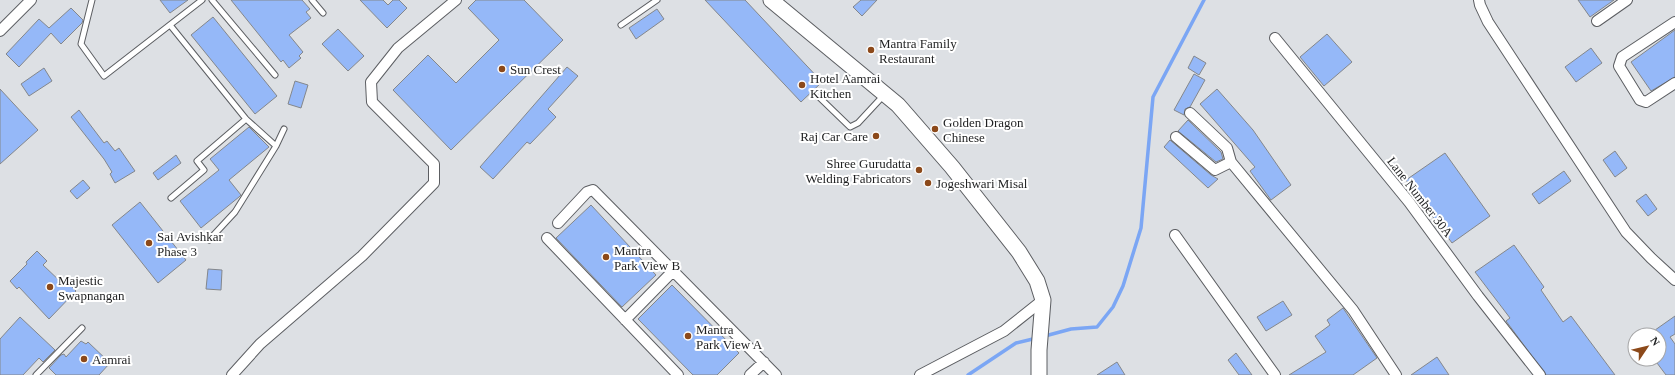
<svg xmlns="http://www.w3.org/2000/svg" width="1675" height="375" viewBox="0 0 1675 375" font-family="Georgia,serif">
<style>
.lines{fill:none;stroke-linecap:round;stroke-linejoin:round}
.stream{stroke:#7ba6f4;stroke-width:3.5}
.building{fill:#95b8f8;stroke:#84878b}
.lane-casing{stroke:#5c5e62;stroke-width:7}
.street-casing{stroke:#5c5e62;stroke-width:12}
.secondary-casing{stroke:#5c5e62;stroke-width:17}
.lane{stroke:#fff;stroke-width:5}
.street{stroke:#fff;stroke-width:10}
.secondary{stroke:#fff;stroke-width:15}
.poi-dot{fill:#8c491a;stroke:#fff;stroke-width:1.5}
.labels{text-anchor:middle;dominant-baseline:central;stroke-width:4;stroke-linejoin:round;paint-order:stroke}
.poi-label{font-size:13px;fill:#1e1f20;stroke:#fff;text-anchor:start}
.street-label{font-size:13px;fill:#1e1f20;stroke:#fff}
</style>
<rect width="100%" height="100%" fill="#dde0e4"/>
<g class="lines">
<!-- stream -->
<path class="stream" d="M1045 336 1071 329 1097 327 1113 307 1123 286 1141 228 1153 97 1204 0
M968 375 1016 343 1037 338"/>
</g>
<!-- building -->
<path class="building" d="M160 0H188L170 13Z
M231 0H302L310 9 306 12 311 18 289 35 303 52 299 56 301 58 289 68 283 60 281 62Z
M360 0H383L388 5 393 0H399L407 8 387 28Z
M476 0H524L563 40 451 150 393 90 428 55 456 83 499 40 468 8Z
M705 0H745L822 82 801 102Z
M861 0H877L862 16 853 7Z
M1578 0H1614L1590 17Z
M71 8 83 20 82 23 61 44 51 33 19 67 6 54 39 19 49 28Z
M657 9 664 19 636 39 629 28Z
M213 17 277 96 255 114 191 35Z
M338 29 364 56 348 71 322 44Z
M1675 30V77L1651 91 1631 62Z
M1327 34 1352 62 1324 86 1300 57Z
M1591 48 1602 63 1576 82 1565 67Z
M1194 56 1206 63 1199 75 1188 68Z
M567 67 578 76 548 109 556 117 530 144 527 142 493 179 480 167Z
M44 68 52 81 29 96 21 84Z
M1194 74 1205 80 1190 107 1185 109 1184 115 1174 110Z
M295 81 308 85 301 108 288 104Z
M0 89 38 130 0 164Z
M1217 89 1253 130 1291 185 1271 200 1250 171 1255 167 1200 104Z
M79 110 104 143 107 141 115 151 119 148 135 171 115 183 110 174 112 172 104 159 71 117Z
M1188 120 1221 152 1223 159 1216 162 1178 131Z
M249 127 269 147 229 180 241 195 239 197 201 228 180 201 219 170 210 159Z
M1170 140 1211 175 1218 179 1208 188 1164 147Z
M1615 151 1627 168 1615 177 1603 160Z
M1445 153 1490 216 1452 243 1406 180Z
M176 155 181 163 158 180 153 173Z
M1564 171 1571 181 1539 204 1532 194Z
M83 180 90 188 77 199 70 191Z
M1646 194 1657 209 1648 216 1636 201Z
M140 202 186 260 158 283 112 225Z
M591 205 656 275 622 307 556 238Z
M1514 245 1544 287 1541 290 1563 322 1571 316 1615 375H1546L1506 321 1510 318 1475 272Z
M37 251 47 261 43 265 63 284 66 281 76 291 49 319 19 287 17 289 10 281 27 264 26 262Z
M208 269 222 270 221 290 206 289Z
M672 285 739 353 717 375H693L638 319Z
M1283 301 1292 315 1266 331 1257 317Z
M1343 308 1377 358 1353 375H1289L1326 352 1315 336 1330 325 1327 320Z
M1675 316V334L1670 337 1675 344V375H1666L1654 359H1659V335H1648Z
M20 317 55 350 43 362 39 358 23 375H0V339Z
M81 341 86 344 88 342 110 363 99 375H56L49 368 61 355 64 354 66 357Z
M1236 353 1252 375H1239L1228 360Z
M1437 357 1449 375H1411Z
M1117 362 1125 375H1097Z"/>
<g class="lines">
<defs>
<path id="lane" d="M92 0 81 44 104 76 202 0
M212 0 275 75
M312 0 323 13
M170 25 246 119 276 146 284 129
M621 25 657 0
M820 98 850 127 858 123 884 95
M171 198 204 170 197 161 246 119
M209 240 235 212 276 146
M36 375 82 328"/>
<path id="street" d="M1479 0 1480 5 1488 22 1626 232 1651 258 1675 280
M1597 21 1627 0
M1675 22 1622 57 1619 66 1640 100 1646 102 1675 83
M0 31 31 0
M1275 38 1409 202 1478 296 1540 375
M1190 113 1227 148 1231 162 1353 310 1396 375
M1176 137 1215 170 1231 162
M558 223 587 192 593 190 776 375
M1175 235 1275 375
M547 238 678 375
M625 320 673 271
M232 375 260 344 362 256 434 183V164L372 102 371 82 398 48 456 0
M750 375 764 362
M920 375 1004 331 1043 300"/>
<path id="secondary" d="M771 0 898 105 952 167 1019 252 1037 281 1043 300 1039 350V375"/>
</defs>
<!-- lane casing -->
<use href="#lane" class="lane-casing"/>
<!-- street casing -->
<use href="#street" class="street-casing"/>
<!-- secondary casing -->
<use href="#secondary" class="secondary-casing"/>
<!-- lane -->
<use href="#lane" class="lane"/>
<!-- street -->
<use href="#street" class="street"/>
<!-- secondary -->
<use href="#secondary" class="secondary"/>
</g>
<!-- markers -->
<g class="poi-dot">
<circle cx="871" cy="50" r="4"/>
<circle cx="502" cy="69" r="4"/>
<circle cx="802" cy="85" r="4"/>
<circle cx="935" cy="129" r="4"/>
<circle cx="876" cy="136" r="4"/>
<circle cx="919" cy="170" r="4"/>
<circle cx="928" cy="183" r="4"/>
<circle cx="149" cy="243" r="4"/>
<circle cx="606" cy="257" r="4"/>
<circle cx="50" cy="287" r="4"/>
<circle cx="688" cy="336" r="4"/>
<circle cx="84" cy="359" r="4"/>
</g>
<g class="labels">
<!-- poi labels -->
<g class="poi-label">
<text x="879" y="43">Mantra Family<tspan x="879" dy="15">Restaurant</tspan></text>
<text x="510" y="69">Sun Crest</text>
<text x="810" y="78">Hotel Aamrai<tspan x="810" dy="15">Kitchen</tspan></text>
<text x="943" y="122">Golden Dragon<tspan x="943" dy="15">Chinese</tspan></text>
<text x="868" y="136" text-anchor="end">Raj Car Care</text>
<text x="911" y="163" text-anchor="end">Shree Gurudatta<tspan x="911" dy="15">Welding Fabricators</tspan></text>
<text x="936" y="183">Jogeshwari Misal</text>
<text x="157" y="236">Sai Avishkar<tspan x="157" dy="15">Phase 3</tspan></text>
<text x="614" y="250">Mantra<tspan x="614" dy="15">Park View B</tspan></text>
<text x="58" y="280">Majestic<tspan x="58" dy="15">Swapnangan</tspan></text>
<text x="696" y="329">Mantra<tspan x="696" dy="15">Park View A</tspan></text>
<text x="92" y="359">Aamrai</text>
</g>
<!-- street labels -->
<g class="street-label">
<text transform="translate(1420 197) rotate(52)">Lane Number 30A</text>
</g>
</g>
<!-- north arrow -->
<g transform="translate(1647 347) rotate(55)"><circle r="19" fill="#ffffff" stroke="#a5a5a6"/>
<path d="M0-3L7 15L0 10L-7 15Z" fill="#8c491a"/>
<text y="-6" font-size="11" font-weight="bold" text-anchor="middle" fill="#1e1f20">N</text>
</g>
</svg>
